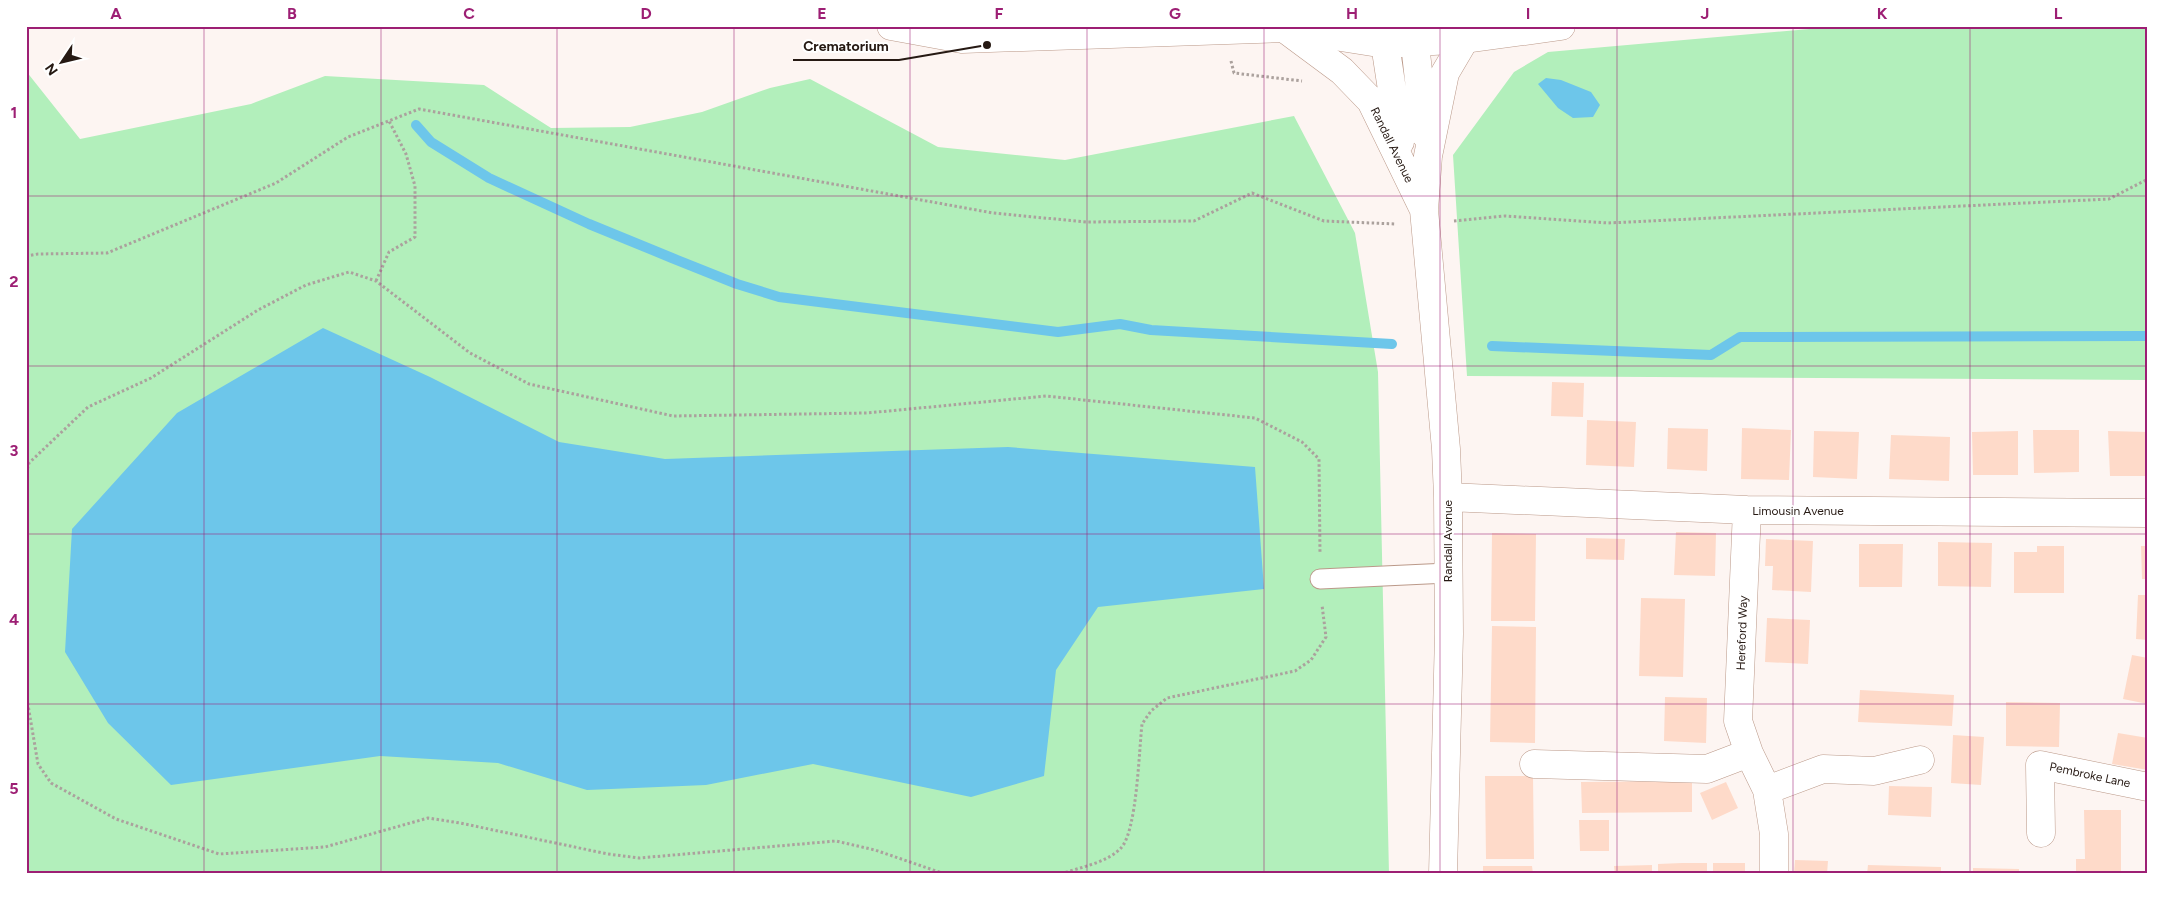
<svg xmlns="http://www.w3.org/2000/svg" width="2174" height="900" viewBox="0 0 2174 900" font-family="Figtree,sans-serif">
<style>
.green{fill:#b2efbb}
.water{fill:#6dc6ea}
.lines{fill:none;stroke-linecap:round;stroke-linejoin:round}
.stream{stroke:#6dc6ea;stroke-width:10}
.building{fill:#fedac9}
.service-casing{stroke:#bb9989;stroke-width:21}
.minor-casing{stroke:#bb9989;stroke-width:29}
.tertiary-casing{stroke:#bb9989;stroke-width:29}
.path{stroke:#aba19d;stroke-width:3;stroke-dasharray:2.5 2.5;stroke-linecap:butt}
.service{stroke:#fff;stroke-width:19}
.minor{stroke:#fff;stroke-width:28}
.tertiary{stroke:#fff;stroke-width:28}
.grid{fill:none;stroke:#9d1f74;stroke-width:1;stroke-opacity:0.55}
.labels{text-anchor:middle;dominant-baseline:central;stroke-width:4;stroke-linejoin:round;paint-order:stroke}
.street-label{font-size:12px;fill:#261913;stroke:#fff}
.leader{fill:none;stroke:#261913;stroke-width:2}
.callout-dot{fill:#261913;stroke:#fff;stroke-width:2}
.callout-label{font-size:14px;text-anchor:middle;font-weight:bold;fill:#261913;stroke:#fff;stroke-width:4;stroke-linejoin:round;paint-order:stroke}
.neatline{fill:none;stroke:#9d1f74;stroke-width:2}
.grid-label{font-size:16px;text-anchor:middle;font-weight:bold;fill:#9d1f74}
</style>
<rect width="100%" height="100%" fill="#fdf5f2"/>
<!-- green -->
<path class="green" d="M1844 26H2148V380L1467 376 1453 155 1514 72 1548 52Z
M26 71 80 139 251 104 325 76 484 85 551 128 630 127 702 112 770 88 810 79 938 147 1065 160 1294 116 1355 233 1378 372 1389 874H26Z"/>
<!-- water -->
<path class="water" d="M1546 78 1561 80 1591 92 1600 105 1593 117 1573 118 1558 108 1538 84Z
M323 328 430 377 559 442 665 459 1008 447 1255 467 1264 589 1098 607 1056 670 1044 776 971 797 813 764 706 785 587 790 498 763 380 756 171 785 108 723 65 652 72 529 177 413Z"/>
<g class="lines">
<!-- stream -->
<path class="stream" d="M416 125 431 142 489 178 589 224 672 258 737 284 779 297 1058 332 1120 324 1151 330 1392 344
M1492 346 1711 355 1740 337 2148 336"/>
</g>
<!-- building -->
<path class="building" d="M1552 382 1584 383 1583 417 1551 416Z
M1587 420 1636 422 1634 467 1586 465Z
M1668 428 1708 429 1707 471 1667 469Z
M1742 428 1791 430 1789 480 1741 479Z
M2033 430H2079V472L2034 473Z
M1814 431 1859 432 1857 479 1813 477Z
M2018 431V475H1973L1972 432Z
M2108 431 2148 432V476H2110Z
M1891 435 1950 437 1949 481 1889 479Z
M1676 532 1716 533 1715 576 1674 575Z
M1492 533 1536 534 1535 621H1491Z
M1586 538 1625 539 1624 560 1586 559Z
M1766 539 1813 541 1811 592 1772 590 1773 566H1765Z
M1938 542 1992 543 1991 587 1938 586Z
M1859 544H1903L1902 587H1859Z
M2037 546H2064V593H2014V552H2037Z
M2141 546H2148V579H2142Z
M2138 595H2148V640L2136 639Z
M1641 598 1685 599 1683 677 1639 676Z
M1767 618 1810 620 1808 664 1765 662Z
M1492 626 1536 627 1535 743 1490 742Z
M2132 655 2148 658V704L2123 699Z
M1860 690 1954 695 1952 726 1858 722Z
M1665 697 1707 698 1706 743 1664 741Z
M2006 702 2060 703 2059 747 2006 746Z
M2118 733 2148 738V770L2112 764Z
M1953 735 1984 737 1981 785 1951 783Z
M1485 776H1533L1534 859H1486Z
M1692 781V812L1582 813 1581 782Z
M1726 782 1738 808 1712 820 1700 793Z
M1889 786 1932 787 1931 817 1888 815Z
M2084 810H2121V874H2076V859H2085Z
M1579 820H1609V851H1580Z
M1795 860 1828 861 1827 874H1794Z
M1682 863H1707V874H1658V864Z
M1713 863H1745V874H1713Z
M1652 865V874H1615L1614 866Z
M1868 865 1941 867V874H1867Z
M1483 866H1532L1533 874H1483Z
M1973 868 2019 869V874H1973Z"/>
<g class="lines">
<defs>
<path id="service" d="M1320 579 1448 573"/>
<path id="minor" d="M1385 26V44L1400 142
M1413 26 1425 134
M1284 28 1342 71 1371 101 1423 208
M1448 497 1747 510 2148 513
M1747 510 1738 721 1749 753 1767 790 1774 834V874
M1534 764 1707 769 1749 753
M1767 790 1823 769 1874 771 1920 760
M2041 833 2040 765 2148 787
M1443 874 1449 634 1448 497 1446 449 1424 210 1428 156 1445 73 1465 39"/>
<path id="tertiary" d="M891 26 962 39 1284 28 1385 44 1465 39 1561 26"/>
</defs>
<!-- service casing -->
<use href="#service" class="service-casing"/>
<!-- minor casing -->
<use href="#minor" class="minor-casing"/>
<!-- tertiary casing -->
<use href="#tertiary" class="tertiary-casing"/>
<!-- path -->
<path class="path" d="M1231 61 1234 73 1302 81
M1454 221 1505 216 1608 223 2109 199 2148 179
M26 256 38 254 107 253 276 183 348 137 419 109 993 213 1086 222 1194 221 1252 193 1324 221 1396 224
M376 281 389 252 415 237V186L406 154 389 121
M26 474 29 463 88 407 151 378 258 310 306 285 349 272 376 281 470 353 529 384 673 416 867 413 1046 396 1255 418 1302 442 1319 459 1320 554
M26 693 38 764 51 783 116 819 219 854 325 847 428 818 460 823 608 854 639 858 836 841 875 850 945 874
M1061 874C1080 867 1107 863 1121 848 1137 831 1139 750 1142 724L1151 711 1167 698 1295 671 1311 660 1326 637 1322 605"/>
<!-- service -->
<use href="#service" class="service"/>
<!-- minor -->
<use href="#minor" class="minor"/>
<!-- tertiary -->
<use href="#tertiary" class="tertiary"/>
</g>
<!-- grid -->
<path class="grid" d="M204 26V874M381 26V874M557 26V874M734 26V874M910 26V874M1087 26V874M1264 26V874M1440 26V874M1617 26V874M1793 26V874M1970 26V874M26 196H2148M26 366H2148M26 534H2148M26 704H2148"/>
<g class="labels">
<!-- street labels -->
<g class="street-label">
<text transform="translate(1392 145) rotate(64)">Randall Avenue</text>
<text x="1798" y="511">Limousin Avenue</text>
<text transform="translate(1448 541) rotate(-90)">Randall Avenue</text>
<text transform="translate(1742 633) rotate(-88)">Hereford Way</text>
<text transform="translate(2090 775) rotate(12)">Pembroke Lane</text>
</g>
</g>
<!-- callouts -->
<path class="leader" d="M987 45L899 60H793"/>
<circle class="callout-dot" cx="987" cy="45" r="5"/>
<g class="callout-label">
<text x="846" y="51">Crematorium</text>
</g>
<!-- border -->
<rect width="2174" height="900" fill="none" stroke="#ffffff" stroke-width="55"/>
<!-- north arrow -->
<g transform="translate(62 62) rotate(235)" stroke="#ffffff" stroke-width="4" paint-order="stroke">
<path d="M0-4L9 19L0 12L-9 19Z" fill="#261913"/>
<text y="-8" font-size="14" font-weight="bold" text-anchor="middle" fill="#261913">N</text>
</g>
<rect x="28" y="28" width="2118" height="844" class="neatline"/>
<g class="grid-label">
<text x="116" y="19">A</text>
<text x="292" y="19">B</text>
<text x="469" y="19">C</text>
<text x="646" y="19">D</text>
<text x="822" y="19">E</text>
<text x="999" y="19">F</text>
<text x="1175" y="19">G</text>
<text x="1352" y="19">H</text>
<text x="1528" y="19">I</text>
<text x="1705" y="19">J</text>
<text x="1882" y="19">K</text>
<text x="2058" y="19">L</text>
<text x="14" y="118">1</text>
<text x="14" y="287">2</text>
<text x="14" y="456">3</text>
<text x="14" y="625">4</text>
<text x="14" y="794">5</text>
</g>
</svg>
